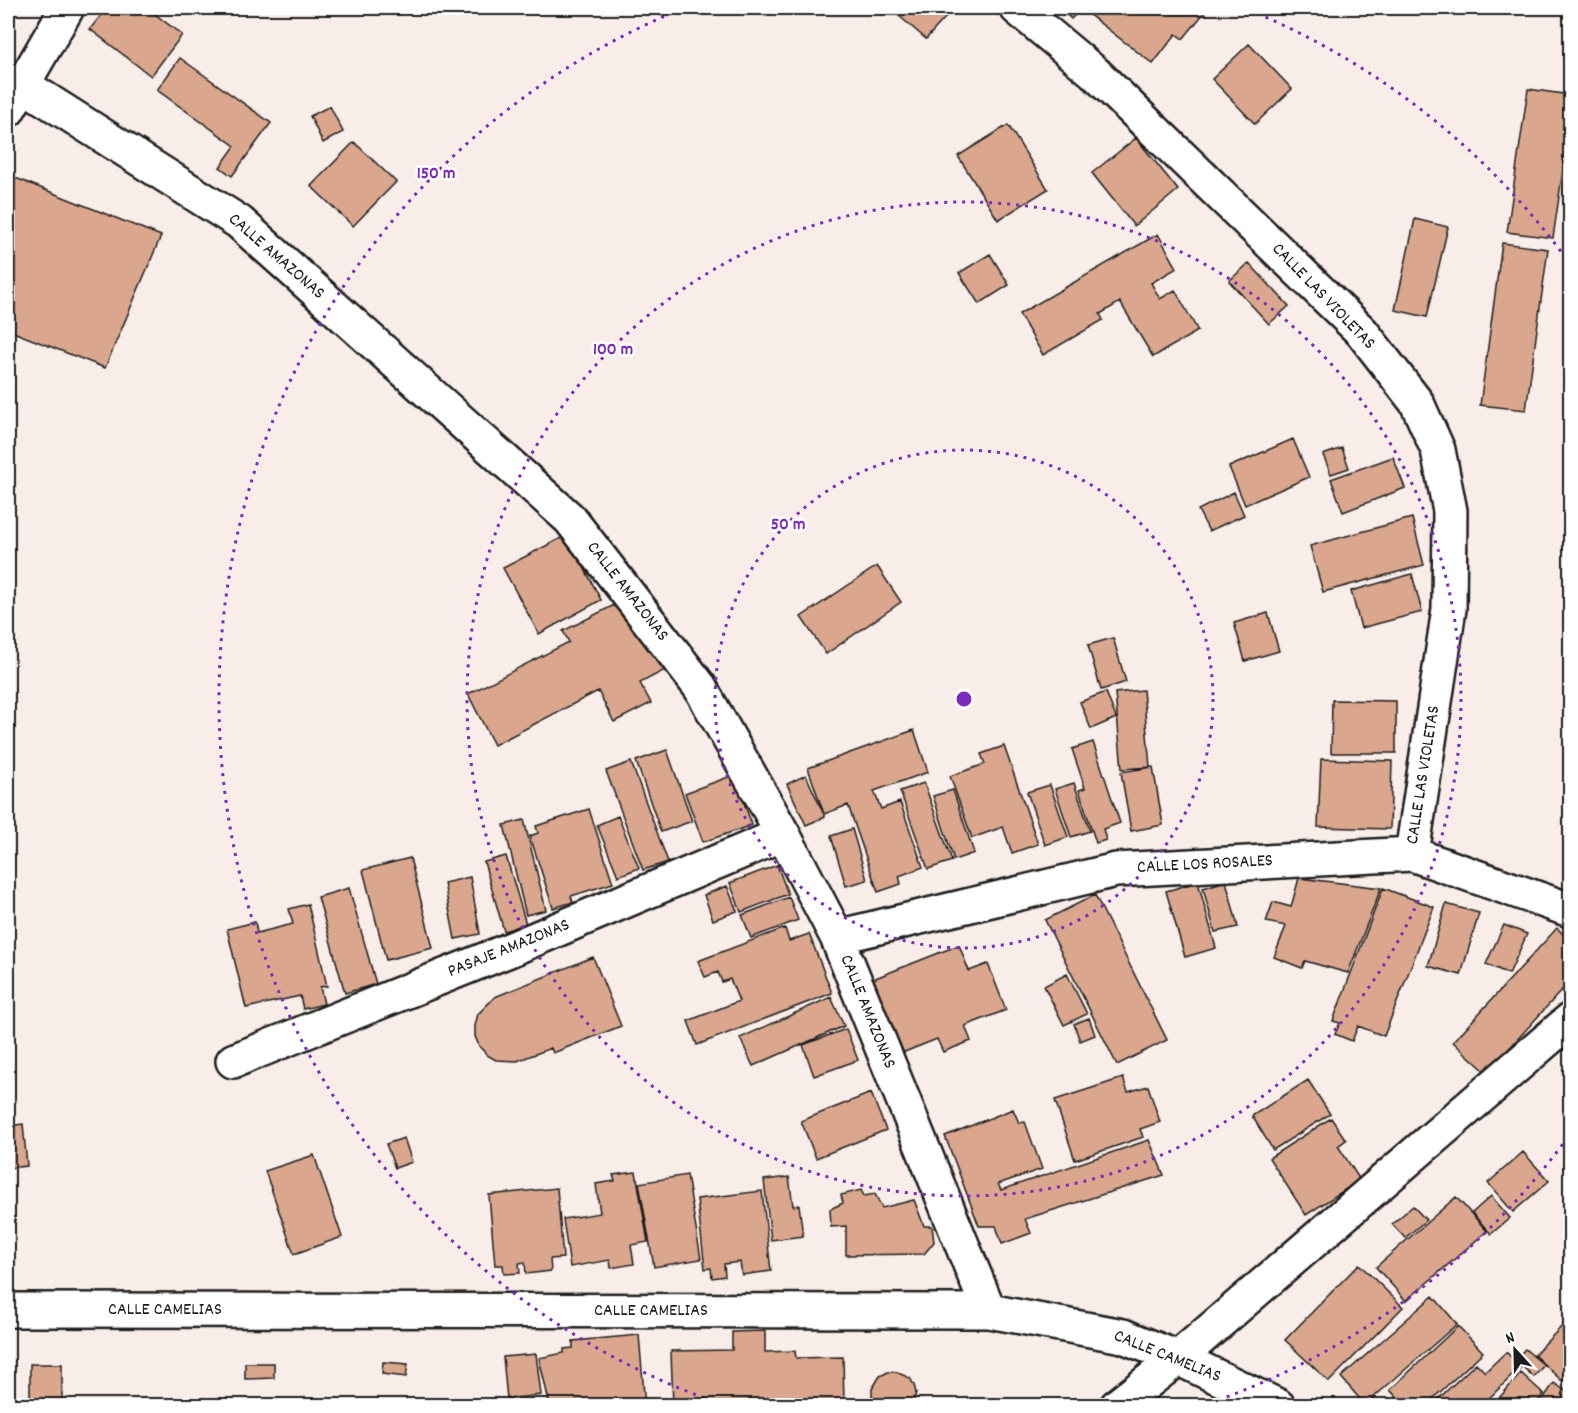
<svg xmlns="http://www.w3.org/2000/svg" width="1578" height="1413" viewBox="0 0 1578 1413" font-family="Dekko,sans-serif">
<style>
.building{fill:#daa78e;stroke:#1c1c1c;stroke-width:1.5}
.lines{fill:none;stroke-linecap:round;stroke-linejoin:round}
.minor-casing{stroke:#1c1c1c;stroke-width:38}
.minor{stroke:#fff;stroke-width:33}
.ring{fill:none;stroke:#7b2cbf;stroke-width:3;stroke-dasharray:3 6}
.labels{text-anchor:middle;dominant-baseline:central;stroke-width:5;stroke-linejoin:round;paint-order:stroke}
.street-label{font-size:18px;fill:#1c1c1c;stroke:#fff}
.centre{fill:#7b2cbf;stroke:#fff;stroke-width:3}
.ring-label{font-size:18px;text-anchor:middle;font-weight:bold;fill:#7b2cbf;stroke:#fff;stroke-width:5;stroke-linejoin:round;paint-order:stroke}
</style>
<rect width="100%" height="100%" fill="#f8ede8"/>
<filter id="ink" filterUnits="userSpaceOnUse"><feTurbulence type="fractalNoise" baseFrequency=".0167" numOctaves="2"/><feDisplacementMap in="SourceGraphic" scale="12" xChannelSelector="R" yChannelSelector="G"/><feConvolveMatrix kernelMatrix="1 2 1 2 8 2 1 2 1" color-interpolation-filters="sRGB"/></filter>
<g filter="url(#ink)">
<!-- building -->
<path class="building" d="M107 8H147L182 35 151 76 90 29Z
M905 8H954L926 39 898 15Z
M1060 8H1082L1071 19Z
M1091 8H1208L1183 39 1176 34 1153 64 1087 13Z
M1249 44 1292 89 1255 124 1212 79Z
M180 58 271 123 232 176 220 167 235 146 157 90Z
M1528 89 1570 95V121L1553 238 1507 232Z
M330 106 343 132 323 143 310 116Z
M1008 125 1048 189 998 220 958 156Z
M1136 138 1178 190 1134 226 1092 173Z
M354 142 396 182 353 226 311 186Z
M8 175 161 236 105 368 8 330Z
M1415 219 1448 227 1427 317 1395 310Z
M1158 234 1177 268 1151 283 1160 299 1175 290 1198 331 1153 357 1120 302 1100 314 1103 320 1043 355 1019 314Z
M1502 243 1548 249 1526 410 1480 405Z
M990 254 1009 285 979 304 959 273Z
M1249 263 1289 306 1269 324 1229 281Z
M8 334 13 336 8 353Z
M1293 439 1309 477 1245 505 1229 467Z
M1342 448 1349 468 1331 474 1323 455Z
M1393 457 1405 488 1343 512 1331 479Z
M1234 492 1244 515 1209 531 1198 510Z
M1412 518 1424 565 1323 592 1310 546Z
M567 535 601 600 539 634 503 568Z
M877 566 901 602 826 654 801 617Z
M1412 574 1422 612 1361 628 1351 591Z
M628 598 665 670 640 683 651 703 614 722 598 691 494 745 468 694 569 642 563 631Z
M1268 613 1279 651 1245 661 1234 623Z
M1113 638 1126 682 1101 690 1088 645Z
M1143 690 1150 767 1122 769 1115 693Z
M1106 692 1116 718 1091 729 1080 702Z
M1332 700 1396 701V753H1331Z
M914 730 928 772 874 791 881 809 900 802 923 867 899 876 901 884 878 892 848 805 824 814 808 768Z
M1093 742 1120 823 1103 829 1106 840 1096 843 1079 790 1085 788 1072 749Z
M1004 746 1038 844 1012 853 1003 827 972 838 950 776 985 764 981 754Z
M667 750 692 821 661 832 636 761Z
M1321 759 1392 761 1390 829 1318 827Z
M631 762 668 862 643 870 606 771Z
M1153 767 1163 825 1131 831 1121 772Z
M734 775 752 825 703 842 685 793Z
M806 775 825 817 806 825 787 784Z
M924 783 952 861 928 869 900 791Z
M1074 783 1090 831 1071 837 1055 789Z
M1050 785 1068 837 1045 845 1027 792Z
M953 790 974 853 954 860 933 796Z
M589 809 613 883 571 896 573 902 553 908 530 836 538 833 536 826Z
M618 816 639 868 618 876 597 825Z
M524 820 546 910 526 915 504 825Z
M852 829 867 880 846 886 831 836Z
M506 856 526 924 504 931 484 862Z
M410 858 433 948 386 960 363 870Z
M777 865 788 894 741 912 730 883Z
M470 877 480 934 455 939 444 883Z
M1299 878 1381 888 1348 973 1305 961 1302 968 1274 957 1286 926 1266 922 1273 902 1291 907Z
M1226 881 1238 927 1215 932 1203 888Z
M1198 882 1216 948 1185 957 1166 891Z
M727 886 737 911 713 920 704 895Z
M349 888 376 984 345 993 318 897Z
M1383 888 1434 907 1384 1036 1358 1026 1352 1041 1335 1034 1340 1023 1333 1021Z
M1095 895 1167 1040 1117 1065 1045 920Z
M789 897 798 920 751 938 742 915Z
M308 904 327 986 320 987 324 1004 303 1009 300 996 246 1008 227 929 255 922 257 933 293 924 289 909Z
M1446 904 1479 913 1461 975 1428 966Z
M1504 925 1527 934 1509 974 1486 964Z
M785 928 789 941 809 934 832 993 697 1045 688 1021 739 1001 730 979 722 982 718 972 705 977 698 961Z
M1557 928 1570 941V981L1487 1073 1453 1042Z
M959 945 969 971 988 964 1006 1010 965 1026 971 1041 943 1052 937 1039 902 1053 873 979Z
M593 957 621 1026 553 1053 551 1048 517 1061 496 1060 487 1055 479 1046 475 1036V1025L478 1014 495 997Z
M1067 974 1087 1014 1064 1025 1044 986Z
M831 997 844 1026 753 1066 740 1038Z
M1089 1018 1095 1035 1080 1041 1074 1024Z
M846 1029 858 1060 814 1076 803 1045Z
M1123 1078 1128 1092 1148 1086 1160 1122 1140 1129 1143 1137 1075 1160 1055 1100Z
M1308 1080 1330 1114 1273 1150 1252 1116Z
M871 1093 886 1130 816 1158 801 1121Z
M1013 1109 1019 1123 1025 1122 1042 1169 998 1184 1001 1190 1149 1140 1164 1175 1025 1219 1031 1233 1002 1244 996 1226H979L945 1136Z
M1331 1118 1346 1140 1338 1146 1360 1180 1306 1215 1269 1158Z
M23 1124 27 1166 8 1168V1126Z
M404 1138 412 1162 395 1168 386 1144Z
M1523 1152 1549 1181 1513 1212 1488 1183Z
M314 1155 342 1237 294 1254 265 1171Z
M636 1172 648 1242 631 1245 634 1264 611 1268 610 1260 570 1267 563 1219 600 1213 596 1184 615 1181 613 1175Z
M687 1175 701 1259 654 1267 639 1183Z
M789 1177 793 1206 799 1205 803 1236 771 1240 764 1180Z
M557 1188 563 1258 550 1259 551 1271 526 1274 525 1262 519 1263 520 1273 504 1274 503 1265H495L489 1195Z
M861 1190 864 1196 875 1194 882 1208 914 1200 924 1226H932L934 1242 924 1254 846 1255V1226L831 1227 830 1209 843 1203 841 1195Z
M762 1191 771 1271 742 1275 740 1262 724 1264 725 1276 712 1278 711 1268 705 1269 697 1199Z
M1491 1196 1510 1218 1491 1234 1472 1213Z
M1456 1197 1487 1231 1406 1301 1376 1267Z
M1413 1206 1426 1220 1405 1238 1392 1224Z
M1359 1264 1403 1307 1329 1382 1285 1340Z
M1433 1296 1457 1324 1365 1405 1341 1377Z
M1566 1322 1570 1326V1371L1562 1381 1534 1355Z
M1458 1326 1483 1352 1425 1406H1405L1390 1390Z
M765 1331V1352L795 1351 796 1358 843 1357 844 1406H673L671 1351 732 1350V1332Z
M639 1335 645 1406H550L539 1358 564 1353V1349L573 1348V1341Z
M1525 1349 1544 1365 1534 1377 1515 1360Z
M1506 1352 1521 1367 1481 1406H1441L1436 1401 1476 1363 1485 1372Z
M536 1354 541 1395 507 1399 503 1357Z
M383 1362 408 1364 406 1377 382 1374Z
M245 1363H274V1378L245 1379Z
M30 1364H62V1400H30Z
M888 1372H896L910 1378 914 1385 916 1393 912 1406 875 1405 872 1398V1389L880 1376Z
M1521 1373 1544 1394 1534 1406H1492Z
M1554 1383 1570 1394V1406H1538Z
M1176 1400 1185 1406H1169Z"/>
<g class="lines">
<defs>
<path id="minor" d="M1017 8 1094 72 1362 332 1417 403 1438 450 1450 511 1449 609 1412 854
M8 86 23 85 239 222 570 519 700 687 783 834 837 937 989 1311
M8 110 67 8
M837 937 1116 870 1412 854 1570 910
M233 1061 509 950 783 834
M8 1310 989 1311 1123 1336 1178 1358 1278 1406
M1117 1406 1178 1358 1570 1020"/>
</defs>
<!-- minor casing -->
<use href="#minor" class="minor-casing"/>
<!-- minor -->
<use href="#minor" class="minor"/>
</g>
</g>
<!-- distance rings -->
<g class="ring">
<circle cx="964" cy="699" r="249"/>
<circle cx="964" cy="699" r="497"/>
<path d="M1568 1137A746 746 0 0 1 1207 1404M721 1404A746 746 0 0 1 679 10M1249 10A746 746 0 0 1 1568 261"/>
</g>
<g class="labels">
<!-- street labels -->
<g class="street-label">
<text transform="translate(276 257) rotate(41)">CALLE AMAZONAS</text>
<text transform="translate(1323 297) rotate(46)">CALLE LAS VIOLETAS</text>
<text transform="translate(627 592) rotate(52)">CALLE AMAZONAS</text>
<text transform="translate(1424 775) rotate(-81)">CALLE LAS VIOLETAS</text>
<text transform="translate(1205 865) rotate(-3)">CALLE LOS ROSALES</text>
<text transform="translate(509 949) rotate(-22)">PASAJE AMAZONAS</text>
<text transform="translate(867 1012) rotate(68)">CALLE AMAZONAS</text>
<text x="165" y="1310">CALLE CAMELIAS</text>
<text x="651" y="1311">CALLE CAMELIAS</text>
<text transform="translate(1167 1357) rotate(22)">CALLE CAMELIAS</text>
</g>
</g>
<circle cx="964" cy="699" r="9" class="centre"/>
<g class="ring-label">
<text x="436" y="178">150 m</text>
<text x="613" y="354">100 m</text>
<text x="788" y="529">50 m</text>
</g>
<!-- margin -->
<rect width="1578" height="1413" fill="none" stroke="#fff" stroke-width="30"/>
<rect x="15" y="15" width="1548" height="1383" fill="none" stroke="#1c1c1c" stroke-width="2" filter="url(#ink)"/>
<!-- north arrow -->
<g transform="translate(1515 1350) rotate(338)" stroke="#ffffff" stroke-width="4.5" paint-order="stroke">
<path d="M0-4.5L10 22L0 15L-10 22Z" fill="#1c1c1c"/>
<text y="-9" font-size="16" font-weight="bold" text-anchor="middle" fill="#1c1c1c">N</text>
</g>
</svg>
